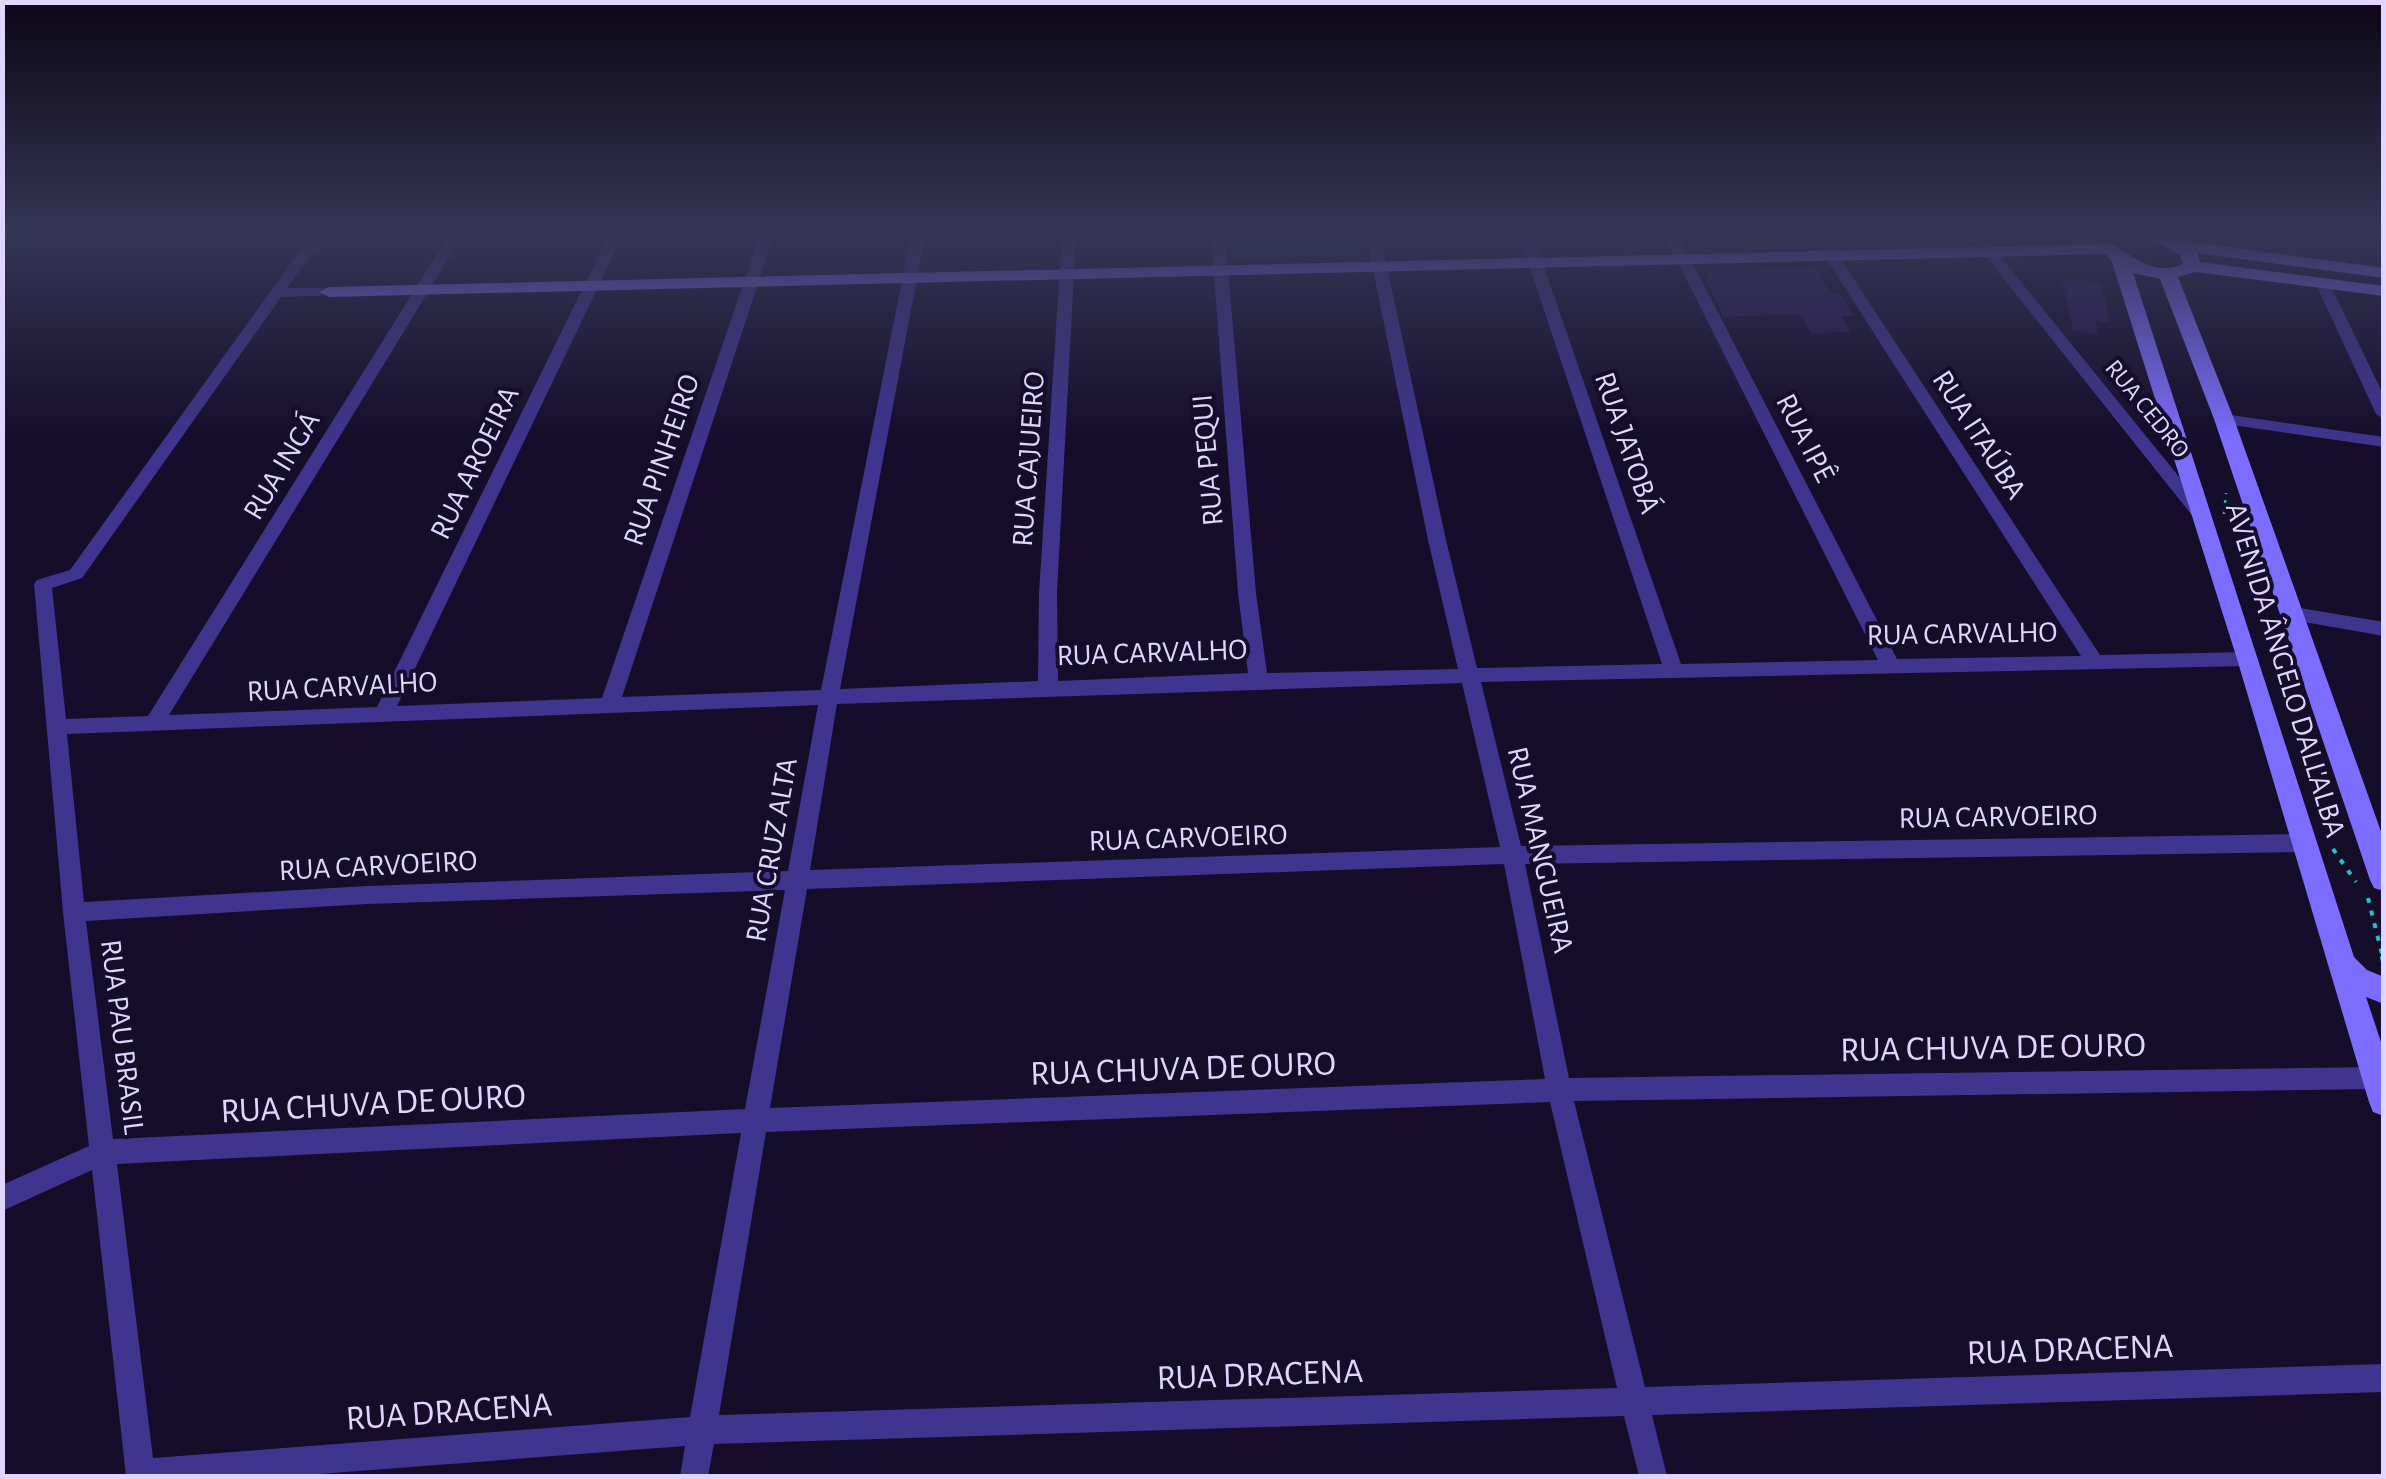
<svg xmlns="http://www.w3.org/2000/svg" width="2386" height="1479" viewBox="0 0 2386 1479" font-family="'Alegreya Sans',sans-serif">
<style>
.green{fill:#103335}
.building{fill:#27174d}
.lines{fill:none;stroke-linecap:round;stroke-linejoin:round}
.path-far2{stroke:#23c2c7;stroke-width:2.5;stroke-dasharray:4 6;stroke-linecap:butt}
.path-far1{stroke:#23c2c7;stroke-width:4;stroke-dasharray:5 8;stroke-linecap:butt}
.path{stroke:#23c2c7;stroke-width:5;stroke-dasharray:6 10;stroke-linecap:butt}
.street{fill:#3f348e;fill-rule:evenodd}
.secondary{fill:#7d6dff;fill-rule:evenodd}
.labels{text-anchor:middle;dominant-baseline:central;stroke-width:8;stroke-linejoin:round;paint-order:stroke}
.far-street-label{font-size:25px;fill:#ded6ff;stroke:#150d2a}
.street-label{font-size:30px;fill:#ded6ff;stroke:#150d2a}
.near-street-label{font-size:35px;fill:#ded6ff;stroke:#150d2a}
</style>
<rect width="100%" height="100%" fill="#150d2a"/>
<!-- green -->
<path class="green" d="M1229 235H1354L1358 255 1231 258Z"/>
<!-- building -->
<path class="building" d="M1815 267 1832 294H1840L1855 316H1841L1851 332 1811 333 1799 314 1724 317 1704 277 1712 271Z
M2075 279 2101 283 2110 323 2095 320 2098 334 2073 330 2062 280 2075 282Z"/>
<g class="lines">
<!-- path-far2 -->
<path class="path-far2" d="M2224 514 2226 493"/>
<!-- path-far1 -->
<path class="path-far1" d="M2333 849 2356 882
M2368 898 2383 958"/>
<!-- path -->
<path class="path" d="M2382 956 2384 963"/>
<!-- street -->
<path class="street" d="M311 235H325L287 288H329L334 289V295L281 297 82 578 52 588 66 719 148 716 449 235H463L169 715 377 707 609 235H623L397 706 602 698 760 235H774L622 697 821 690 911 235H925L840 689 1038 681 1039 593 1062 235H1076L1057 593 1058 681 1248 673 1238 593 1211 235H1225L1256 593 1267 673 1458 669 1428 540 1366 235H1380L1446 540 1477 668 1662 664 1519 235H1533L1681 664 1878 660 1664 235H1678L1897 659 2081 656 1811 235H1825L2100 655 2249 652 2259 659 2249 666 1481 682 1521 846 2304 834 2312 837 2315 843 2312 849 2304 852 1525 864 1569 1078 2376 1067 2384 1070V1086L2376 1089 1574 1101 1645 1387 2384 1364V1392L1652 1415 1667 1476H1639L1624 1416 714 1444 708 1476H680L685 1446 293 1476H126L92 1170 2 1211V1185L89 1146 63 912 34 584 37 580 70 570ZM1462 683 1500 847 810 870 837 704ZM818 705 788 871 367 886 84 902 67 734ZM1504 864 1545 1079 770 1108 807 889ZM785 890 745 1109 113 1139 86 921 367 904ZM1550 1102 1617 1388 719 1415 766 1132ZM741 1133 690 1417 153 1458 117 1164Z
M1969 235H1983L2206 510 2209 514 2206 518H2194Z
M2322 278 2329 282 2384 396V419L2376 414 2315 282Z
M2224 414 2384 437V447L2218 423 2216 419Z
M2294 607 2384 622V636L2287 619 2285 614Z"/>
<!-- secondary -->
<path class="secondary" d="M2145 235H2167L2177 240 2384 268V278L2197 253 2200 262 2384 286V296L2195 272 2178 277 2234 419 2384 840V891L2374 888 2370 880 2214 419 2160 279 2133 273 2354 957 2367 970 2384 977V1004L2366 997 2384 1051V1116L2373 1112 2369 1102 2237 659 2112 262 2106 254 329 297 320 292 329 287 2110 244C2132 253 2152 278 2183 264L2180 255Z"/>
</g>
<!-- sky -->
<linearGradient id="sky" x2="0" y2="1"><stop stop-color="#0c0717"/><stop offset="0.53" stop-color="#353555"/><stop offset="1" stop-color="#353555" stop-opacity="0"/></linearGradient>
<rect width="2386" height="442" fill="url(#sky)"/>
<g class="labels">
<!-- far-street labels -->
<g class="far-street-label">
<text transform="translate(2147 409) rotate(51)">RUA CEDRO</text>
</g>
<!-- street labels -->
<g class="street-label">
<text transform="translate(1979 435) rotate(57)">RUA ITAÚBA</text>
<text transform="translate(1805 438) rotate(63)">RUA IPÊ</text>
<text transform="translate(1627 443) rotate(71)">RUA JATOBÁ</text>
<text transform="translate(1029 459) rotate(-86)">RUA CAJUEIRO</text>
<text transform="translate(662 460) rotate(-71)">RUA PINHEIRO</text>
<text transform="translate(1208 460) rotate(-95)">RUA PEQUI</text>
<text transform="translate(475 463) rotate(-64)">RUA AROEIRA</text>
<text transform="translate(282 466) rotate(-59)">RUA INGÁ</text>
<text transform="translate(1962 634) rotate(-1)">RUA CARVALHO</text>
<text transform="translate(1152 653) rotate(-2)">RUA CARVALHO</text>
<text transform="translate(2285 670) rotate(73)">AVENIDA ÂNGELO DALL'ALBA</text>
<text transform="translate(342 687) rotate(-3)">RUA CARVALHO</text>
<text transform="translate(1998 817) rotate(-1)">RUA CARVOEIRO</text>
<text transform="translate(1188 838) rotate(-2)">RUA CARVOEIRO</text>
<text transform="translate(772 850) rotate(-80)">RUA CRUZ ALTA</text>
<text transform="translate(1540 850) rotate(77)">RUA MANGUEIRA</text>
<text transform="translate(378 866) rotate(-3)">RUA CARVOEIRO</text>
<text transform="translate(122 1037) rotate(83)">RUA PAU BRASIL</text>
</g>
<!-- near-street labels -->
<g class="near-street-label">
<text transform="translate(1993 1048) rotate(-1)">RUA CHUVA DE OURO</text>
<text transform="translate(1183 1069) rotate(-2)">RUA CHUVA DE OURO</text>
<text transform="translate(373 1104) rotate(-3)">RUA CHUVA DE OURO</text>
<text transform="translate(2070 1350) rotate(-2)">RUA DRACENA</text>
<text transform="translate(1260 1375) rotate(-2)">RUA DRACENA</text>
<text transform="translate(449 1412) rotate(-4)">RUA DRACENA</text>
</g>
</g>
<!-- border -->
<rect width="2386" height="1479" fill="none" stroke="#ded6ff" stroke-width="10"/>
</svg>
